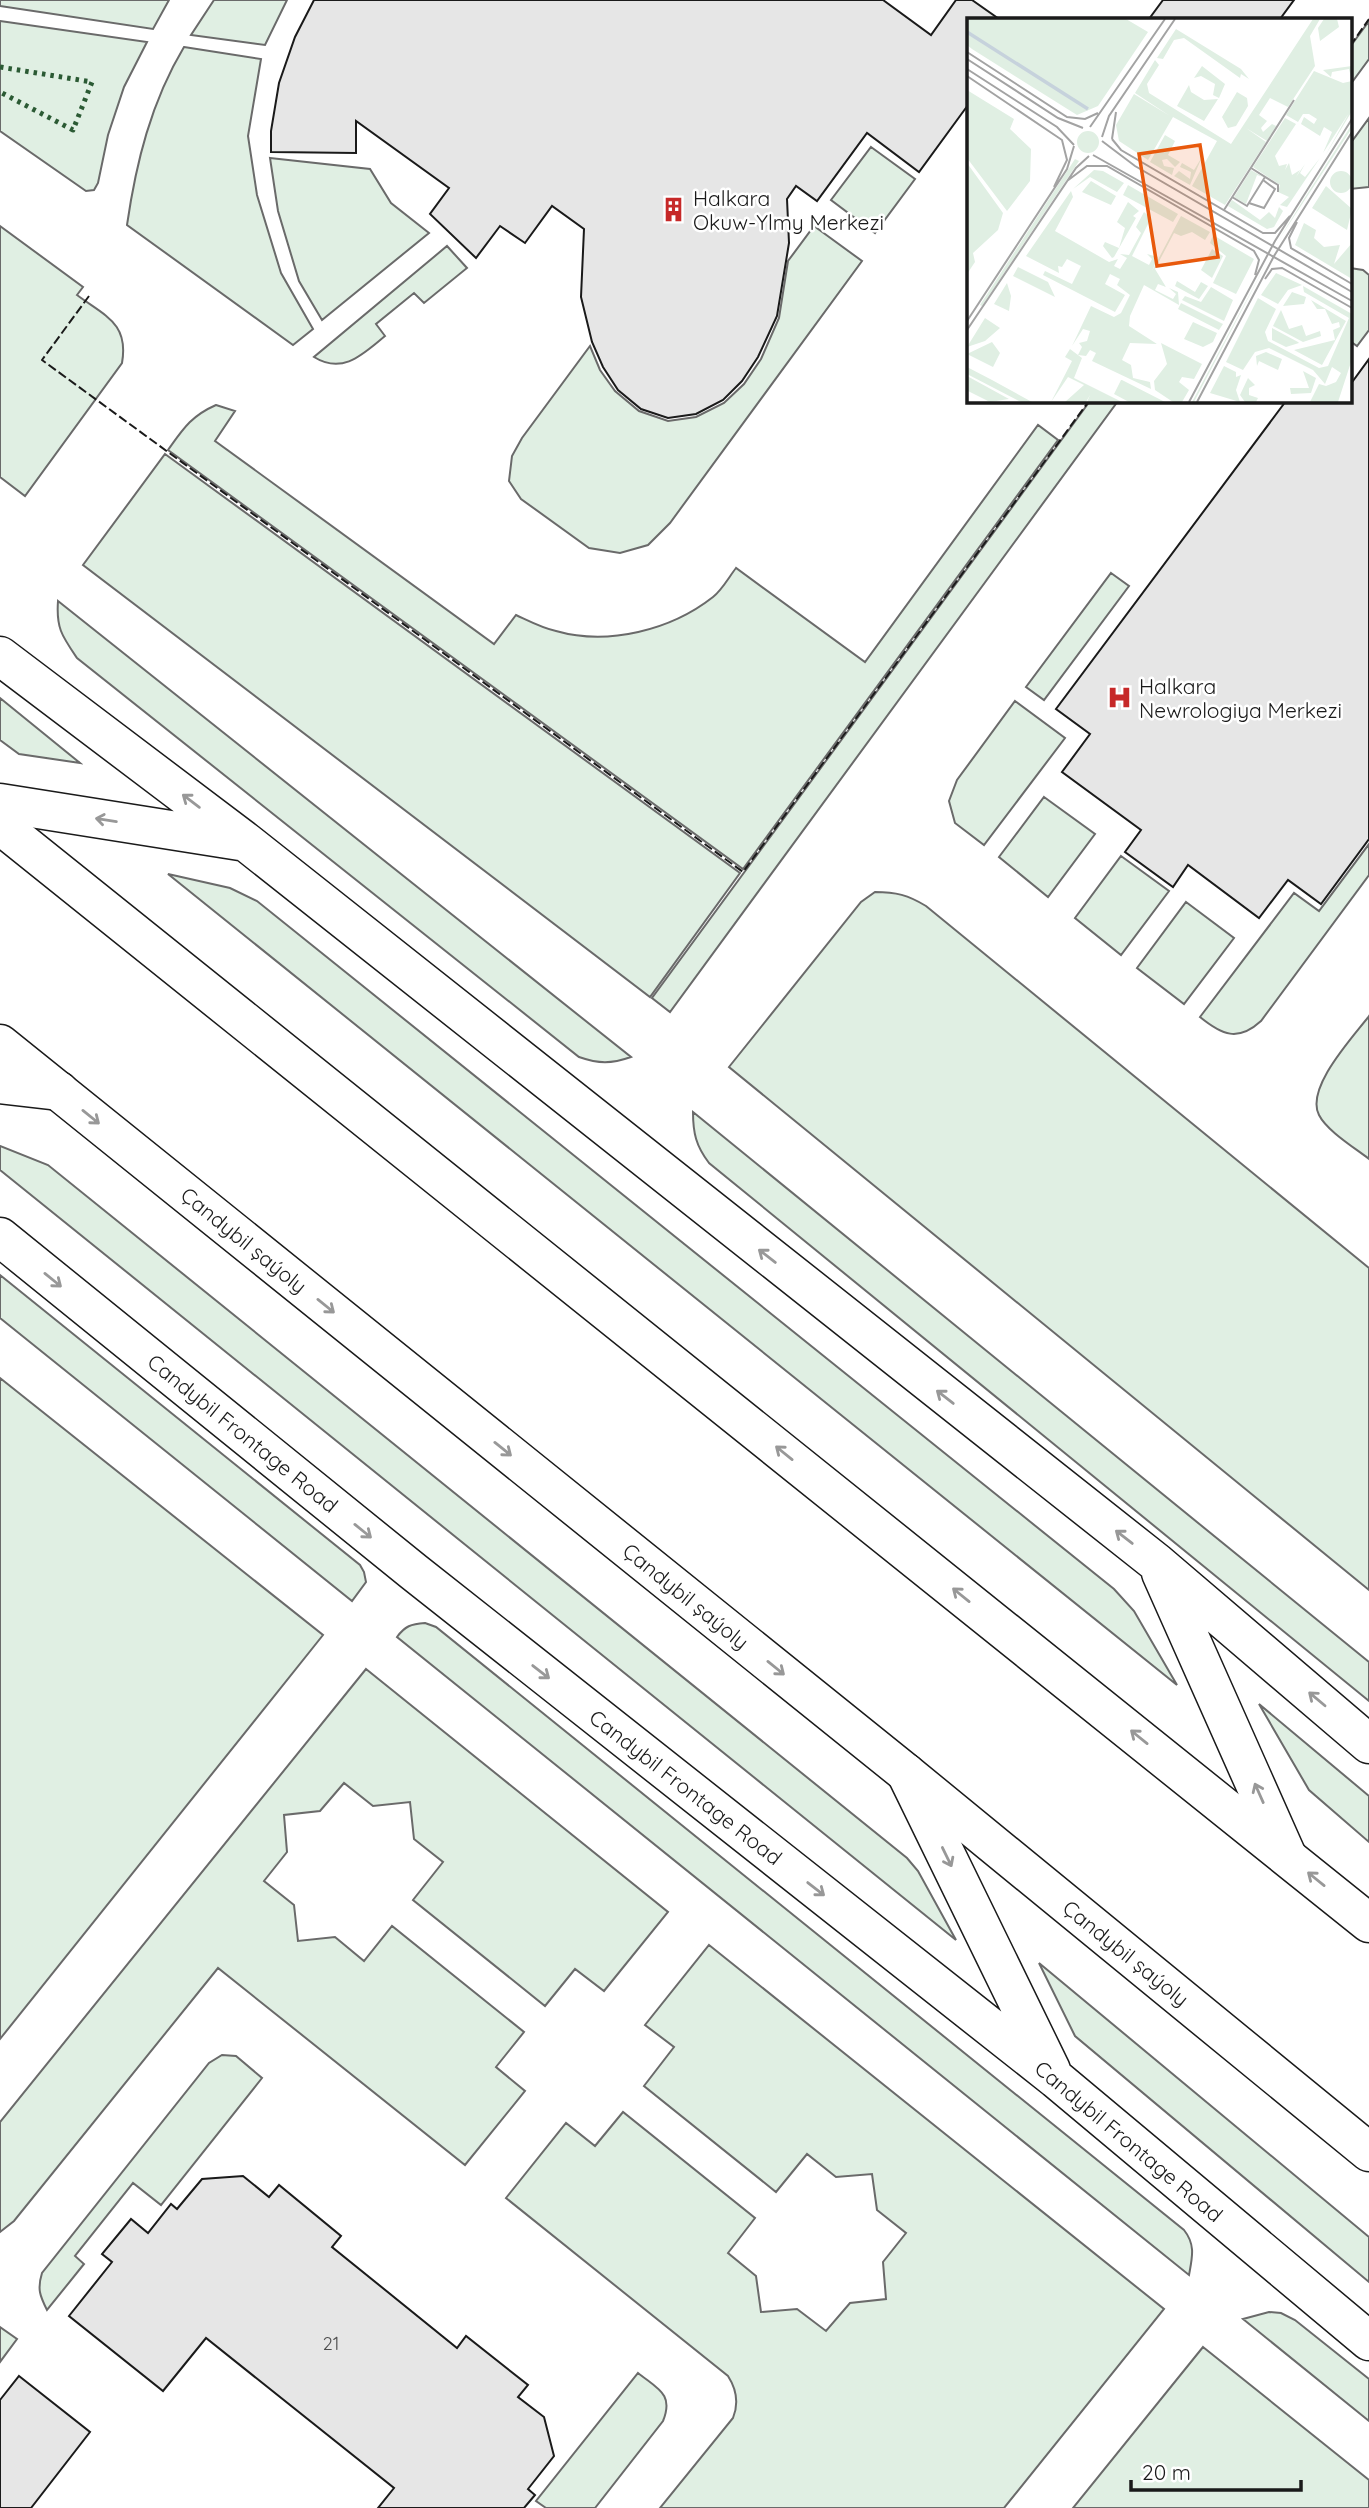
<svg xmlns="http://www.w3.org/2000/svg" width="1369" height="2508" viewBox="0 0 1369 2508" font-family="Quicksand,sans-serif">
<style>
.green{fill:#e0efe3;stroke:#6a6a6a;stroke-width:2}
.building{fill:#e6e6e6;stroke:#1a1a1a;stroke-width:2}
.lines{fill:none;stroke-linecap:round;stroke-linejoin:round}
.minor-casing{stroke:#1a1a1a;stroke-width:41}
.major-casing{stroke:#1a1a1a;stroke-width:41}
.minor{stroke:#fff;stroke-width:38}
.major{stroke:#fff;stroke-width:38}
.hedge{stroke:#2b5a34;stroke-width:5;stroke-dasharray:3.5 5;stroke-linecap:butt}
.fence{stroke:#1a1a1a;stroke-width:2;stroke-dasharray:9 3.5;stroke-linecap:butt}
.oneway{stroke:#989898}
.labels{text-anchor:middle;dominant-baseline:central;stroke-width:5;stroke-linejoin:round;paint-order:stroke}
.number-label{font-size:18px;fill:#4d4d4d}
.poi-label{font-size:21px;fill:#1a1a1a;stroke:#fff;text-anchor:start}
.street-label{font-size:21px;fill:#1a1a1a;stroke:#fff}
.inset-river{fill:none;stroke:#c6d2dc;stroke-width:3.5}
.inset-road{fill:none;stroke:#a3a3a3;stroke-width:2}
.view{fill:#e8590c;fill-opacity:0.15;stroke:#e8590c;stroke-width:3.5}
.inset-edge{fill:none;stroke:#1a1a1a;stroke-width:3.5}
</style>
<rect width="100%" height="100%" fill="#fff"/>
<!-- green -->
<path class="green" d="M0 0H169L153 29 0 6Z
M214 0H287L265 45 191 35Z
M0 21 147 42 124 87 108 135 98 183 94 190 86 191 0 131Z
M1369 21V59L1350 85V47Z
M184 47 261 59 248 136 257 195 281 273 313 329 293 345 127 225C136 163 151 102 184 47Z
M1369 118V187L1350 189V144Z
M871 147 915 179 875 233 831 200Z
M270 158 370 169 391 203 429 233 322 320 299 281 278 211Z
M0 226 83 287 77 295C105 316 129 323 122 363L25 496 0 477Z
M814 226 862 261 670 523 648 545 620 553 589 548 521 499 509 481 512 456 522 438 590 346 600 370 615 391 639 411 668 421 696 417 724 403 744 384 761 359 779 318 788 261Z
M447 246 467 268 424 303 414 293 376 324 385 336C363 354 343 375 314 357Z
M1350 268 1363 270 1369 275V330L1357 346 1350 341Z
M1090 401H1118L670 1012 652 998Z
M216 405 235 411 215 441 494 644 516 615C529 621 542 628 556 631 608 646 671 630 713 597 722 590 729 577 736 568L865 662 1038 425 1058 440 743 869 168 450C183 429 191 416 216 405Z
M165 454 740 873 650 997 83 565Z
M1111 573 1129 586 1044 700 1026 687Z
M58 601 631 1057C611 1064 599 1064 579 1057L77 658C62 636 56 628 58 601Z
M0 698 80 763 19 754 0 740Z
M1015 701 1065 738 984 845 955 823 949 801 957 780Z
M1044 797 1095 834 1048 897 999 857Z
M1369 844V875L1261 1021C1238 1042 1222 1035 1200 1017L1294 893 1319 911Z
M1121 856 1169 891 1121 955 1075 918Z
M168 874 230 888 257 901 1114 1589 1134 1611 1177 1685Z
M875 892C896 892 908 895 926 906L1369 1268V1590L729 1067 861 902Z
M1186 902 1234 938 1184 1004 1137 968Z
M1369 1016V1159C1355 1148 1327 1131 1319 1115 1305 1088 1353 1037 1369 1016Z
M693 1112 1369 1662V1701L709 1163C696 1146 693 1133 693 1112Z
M0 1146 48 1165 907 1858 918 1871 956 1940 0 1170Z
M0 1275 360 1565 364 1572 366 1582 352 1601 0 1318Z
M0 1378 323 1635 0 2039Z
M425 1623 436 1627 1184 2230C1196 2245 1192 2258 1189 2275L397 1637C405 1626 411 1624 425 1623Z
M366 1669 668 1912 604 1991 575 1969 545 2006 413 1900 443 1862 414 1839 410 1802 373 1806 344 1783 320 1811 284 1815 287 1852 264 1881 294 1905 298 1941 335 1937 364 1961 392 1926 524 2032 496 2067 525 2091 465 2165 218 1968 14 2221 0 2232V2122Z
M1259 1704 1369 1796V1842L1309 1790Z
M709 1945 1164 2309 1004 2508H660L733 2418C739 2403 737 2390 728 2376L506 2198 566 2123 595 2146 623 2112 755 2218 728 2253 756 2276 761 2312 797 2309 826 2331 850 2303 886 2299 883 2262 906 2233 877 2210 872 2174 836 2177 807 2154 776 2192 644 2086 674 2047 645 2025Z
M1039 1963 1369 2237V2282L1075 2036Z
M222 2055 236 2056 262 2078 161 2205 133 2183 75 2256 84 2264 47 2310C40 2296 37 2289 42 2273L209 2063Z
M1269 2312 1281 2313 1295 2320 1369 2379V2421L1243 2319Z
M0 2327 17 2339 0 2362Z
M1203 2347 1369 2480V2508H1073Z
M638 2373C658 2389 674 2394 663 2421L595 2508H546L536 2501Z"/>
<!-- building -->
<path class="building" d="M314 0H883L931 35 956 0H972L999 19H968V105L919 172 867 133 817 201 796 186 787 199 789 243 777 316 758 357 742 381 723 400 696 414 668 418 641 409 618 390 603 367 592 342 581 297 584 229 552 206 525 243 500 226 476 258 430 214 449 188 356 121V153L271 152V131L279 83 295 37Z
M1163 0H1294L1280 19H1149Z
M1369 359V839L1321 904 1288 880 1259 918 1188 865 1173 887 1125 852 1141 830 1062 772 1090 734 1056 709 1286 401H1350V385Z
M243 2176 269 2197 279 2185 341 2236 332 2247 457 2348 466 2336 528 2385 518 2397 544 2417 554 2456 528 2489 535 2495 524 2508H378L394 2488 206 2338 163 2391 69 2316 112 2262 102 2254 131 2219 148 2233 171 2204 177 2209 202 2179Z
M19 2376 90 2432 31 2508H0V2400Z"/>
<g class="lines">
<defs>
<path id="minor" d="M0 656 246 842 1157 1563 1369 1744
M0 803 240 841
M0 1084 59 1091
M0 1237 414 1572 1056 2079 1369 2341
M1161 1573 1287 1856
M906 1773 1051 2070"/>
<path id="major" d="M0 825 1369 1923
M0 1044 906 1773 1369 2152"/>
</defs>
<!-- minor casing -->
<use href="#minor" class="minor-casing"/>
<!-- major casing -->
<use href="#major" class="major-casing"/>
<!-- minor -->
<use href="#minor" class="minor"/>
<!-- major -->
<use href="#major" class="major"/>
<!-- hedge -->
<path class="hedge" d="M0 67 92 82 73 130 0 92"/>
<!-- fence -->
<path class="fence" d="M1350 46 1369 19
M89 296 42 360 743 872 1089 401"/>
</g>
<!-- one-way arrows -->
<defs><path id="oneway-shaft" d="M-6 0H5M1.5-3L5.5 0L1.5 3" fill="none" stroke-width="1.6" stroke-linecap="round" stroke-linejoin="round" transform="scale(1.75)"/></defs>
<g class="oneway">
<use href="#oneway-shaft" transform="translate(191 801) rotate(-143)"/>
<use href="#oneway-shaft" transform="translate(106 820) rotate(-171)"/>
<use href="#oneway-shaft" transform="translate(91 1117) rotate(39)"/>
<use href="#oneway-shaft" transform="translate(767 1256) rotate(-142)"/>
<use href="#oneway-shaft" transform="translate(53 1280) rotate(39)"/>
<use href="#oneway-shaft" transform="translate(326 1306) rotate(39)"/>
<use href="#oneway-shaft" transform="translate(945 1397) rotate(-142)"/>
<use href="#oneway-shaft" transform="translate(503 1449) rotate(39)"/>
<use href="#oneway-shaft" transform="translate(784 1453) rotate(-141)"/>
<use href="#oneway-shaft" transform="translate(363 1531) rotate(39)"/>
<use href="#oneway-shaft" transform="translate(1124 1537) rotate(-142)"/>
<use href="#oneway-shaft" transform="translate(961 1595) rotate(-141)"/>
<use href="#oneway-shaft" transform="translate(776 1668) rotate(39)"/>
<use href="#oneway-shaft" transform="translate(541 1672) rotate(38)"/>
<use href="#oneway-shaft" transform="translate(1317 1699) rotate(-140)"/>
<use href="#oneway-shaft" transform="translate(1139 1737) rotate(-141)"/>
<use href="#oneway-shaft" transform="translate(1259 1793) rotate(-114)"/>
<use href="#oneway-shaft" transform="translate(947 1857) rotate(64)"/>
<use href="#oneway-shaft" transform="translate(1316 1879) rotate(-141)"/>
<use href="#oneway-shaft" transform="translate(816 1889) rotate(38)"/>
</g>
<!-- icons -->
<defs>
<symbol id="building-bare" viewBox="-9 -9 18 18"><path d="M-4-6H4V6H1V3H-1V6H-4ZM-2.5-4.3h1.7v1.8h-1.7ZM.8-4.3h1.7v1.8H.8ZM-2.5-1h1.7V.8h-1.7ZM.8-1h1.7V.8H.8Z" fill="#c62828" stroke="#fff" stroke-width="2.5" paint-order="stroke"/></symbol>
<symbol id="hospital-bare" viewBox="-9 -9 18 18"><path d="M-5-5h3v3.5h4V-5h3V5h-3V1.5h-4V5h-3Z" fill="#c62828" stroke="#fff" stroke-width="2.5" paint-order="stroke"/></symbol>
</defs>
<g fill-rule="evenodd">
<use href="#building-bare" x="656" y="192" width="35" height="35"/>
<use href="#hospital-bare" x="1102" y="680" width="35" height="35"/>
</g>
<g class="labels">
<!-- number labels -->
<g class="number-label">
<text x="331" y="2343">21</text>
</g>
<!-- poi labels -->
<g class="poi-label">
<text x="693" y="198">Halkara<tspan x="693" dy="24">Okuw-Ylmy Merkezi</tspan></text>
<text x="1139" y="686">Halkara<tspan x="1139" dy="24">Newrologiya Merkezi</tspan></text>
</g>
<!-- street labels -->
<g class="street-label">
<text transform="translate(244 1240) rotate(39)">Çandybil şaýoly</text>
<text transform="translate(243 1433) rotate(39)">Candybil Frontage Road</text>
<text transform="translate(686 1596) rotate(39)">Çandybil şaýoly</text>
<text transform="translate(686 1787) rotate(38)">Candybil Frontage Road</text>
<text transform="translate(1126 1953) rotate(39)">Çandybil şaýoly</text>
<text transform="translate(1129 2141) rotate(40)">Candybil Frontage Road</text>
</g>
</g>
<!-- overview -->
<g transform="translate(967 18)">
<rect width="385" height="385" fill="#fff"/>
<path d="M0 1H159L181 14 131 88 110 97 5 31 0 27V14L77 64 0 13ZM346 1H353L343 18 348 48 321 89 303 80 292 97 300 103 294 110 296 114 305 106 309 108 300 123 279 110 299 124 258 187 225 168 250 123 206 99 181 142 152 123 149 107 167 76 203 98 168 75 188 42 192 47 180 66 182 75 264 126ZM357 1H370L372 9 353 23 351 10ZM209 11 274 51 282 61 274 56 273 60 217 20 207 22 196 41 190 40ZM235 48 258 66 252 80 246 77 248 66 234 58 227 60ZM385 48V93L358 138 382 95 356 135 365 114 357 109 353 118 334 106 337 99 347 106 350 101 342 96H336L331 104 319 97 347 53 376 65 385 63 382 51 365 54 364 59 356 52ZM222 67 224 74 237 82 251 81 237 103 210 88ZM0 72 47 101 43 111 64 131 63 163 40 193 0 140ZM270 74 280 80 281 88 269 108 261 110 255 99ZM318 100 329 106 308 138 312 148 320 146 318 152 322 145 325 157 333 152 329 159 338 146 333 155 338 159 353 140 320 189 313 187 322 179 311 174 313 167 286 149ZM385 106V110L311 223 335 184ZM110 124a11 11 0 1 1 22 0a11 11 0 1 1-22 0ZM198 117 208 123 201 137 213 144 208 149 200 141 195 142 197 148 207 150 205 157 183 144ZM235 139 223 167 207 158 212 153 223 161 224 154 213 149 215 145 227 152ZM108 141 112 143 15 288 13 287ZM0 145 36 195 31 212 6 235 8 244 0 256ZM127 152 136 153 157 165 150 174 123 159 106 171ZM284 152 296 159 290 157 279 186 267 179ZM363 164a11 11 0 1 1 22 0a11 11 0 1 1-22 0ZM124 163 149 178 144 187 115 174ZM161 167 211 196 206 204 156 177ZM359 168 385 191 380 212 345 190ZM104 173 106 179 88 213 142 244 151 241 147 248 153 251 160 240 153 236 162 237 174 215 169 209 177 194 184 200 165 238 182 247 185 241 180 236 191 239 185 253 214 198 243 214 238 222 225 214 214 218 207 215 188 251 199 269 191 266 188 272 206 281 209 276 202 270 211 274 212 287 177 267 163 298 162 308 190 326 163 325 155 342 164 347 166 360 183 364 184 371 125 343 129 335 123 332 119 338 111 337 115 329 112 325 120 323 123 313 116 311 105 328 124 288 147 299 154 295 163 277 150 267 153 261 143 256 138 266 158 277 148 294 76 257 78 253 105 266 114 248 100 241 95 249 91 248 92 255 59 238ZM265 182 293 202 302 194 308 200 312 189 316 193 307 209 300 211 261 188ZM161 184 172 193 166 198 169 200 147 239 145 240 136 228 138 224 152 230 158 210 150 204ZM337 205 349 212 347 220 357 229 373 227 367 246 385 225V261L328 227ZM246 217 287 241 269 276 246 265 259 238 243 225ZM245 231 256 238 245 260 234 252ZM301 242 227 384H225ZM51 249 81 264 88 279 46 258ZM309 255 335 267 321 272 311 286 294 277ZM210 263 228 274 234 264 241 268 232 281 208 268ZM40 265 44 278 42 293 27 286ZM336 268 385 296V341L371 384H343L352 366 359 368 369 364 374 355 365 349 358 366 346 352 302 330 288 334 276 352 259 344 291 280 309 291 298 314 301 323 352 350 361 348 382 300 337 274ZM244 269 266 282 257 303 215 282 218 278 234 284ZM325 274 339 279 337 286 316 288ZM344 282 379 303 355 347 327 332 368 322 366 312 373 309 372 304 365 306 358 291H350ZM214 285 256 306 252 312 211 291ZM314 292 322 311 335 307 339 318 353 313 354 318 336 324 306 308ZM18 300 33 310 18 323 0 329ZM226 304 250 315 246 324 236 329 217 321ZM305 310 331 324 332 325 319 329 305 322ZM25 324 33 335 26 349 0 336ZM194 325 235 346 227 361 215 359 212 364 222 372 215 384H206L188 372 187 363 200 346ZM103 331 115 340 107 360 155 384H120L123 377 119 384H98L117 367 101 359 84 384 105 343 98 339ZM299 334 315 341 311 352 292 343 290 348 289 338ZM257 348 269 354V359L274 357 269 372 273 384 243 375ZM0 349 25 362 65 384H54L0 356ZM336 353 349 360 344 375 324 376 323 370H342ZM0 358 42 381 23 384 1 373ZM281 360 288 367 282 370V377L291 380 289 384H278L273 377ZM154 362H155L198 384H162L147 376Z" fill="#e0efe3"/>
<path class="inset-river" d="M0 14 121 91"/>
<path class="inset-road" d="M0 34 100 99 118 101 131 95M0 41 91 100 116 110M0 51 90 109 107 127M0 58 95 122 100 142 87 169M123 109 198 1M135 119 142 98 208 1M145 121 154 132 296 215H308L323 198M145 121 149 94M135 123 168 148 385 274M126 137 385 283M284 150 311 167V174M100 163 120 148H140L287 233 292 242 288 257M265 179 280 188 298 159M282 185 297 190 308 171 296 162M257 192 327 82M330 204 322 220 324 230 385 266M298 261 305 251 315 250 385 290M0 303 100 151 107 128M0 312 109 150 122 138M222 384 308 223 385 101M230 384 307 238 385 114"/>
<path class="view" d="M233 127 251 239 190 248 172 136Z"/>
<rect width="385" height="385" class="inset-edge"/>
</g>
<!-- scale -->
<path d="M1131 2480v10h170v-10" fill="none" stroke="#1a1a1a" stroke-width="3.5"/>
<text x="1142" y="2480" font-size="21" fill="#1a1a1a" stroke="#ffffff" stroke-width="5" paint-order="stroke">20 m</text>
</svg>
